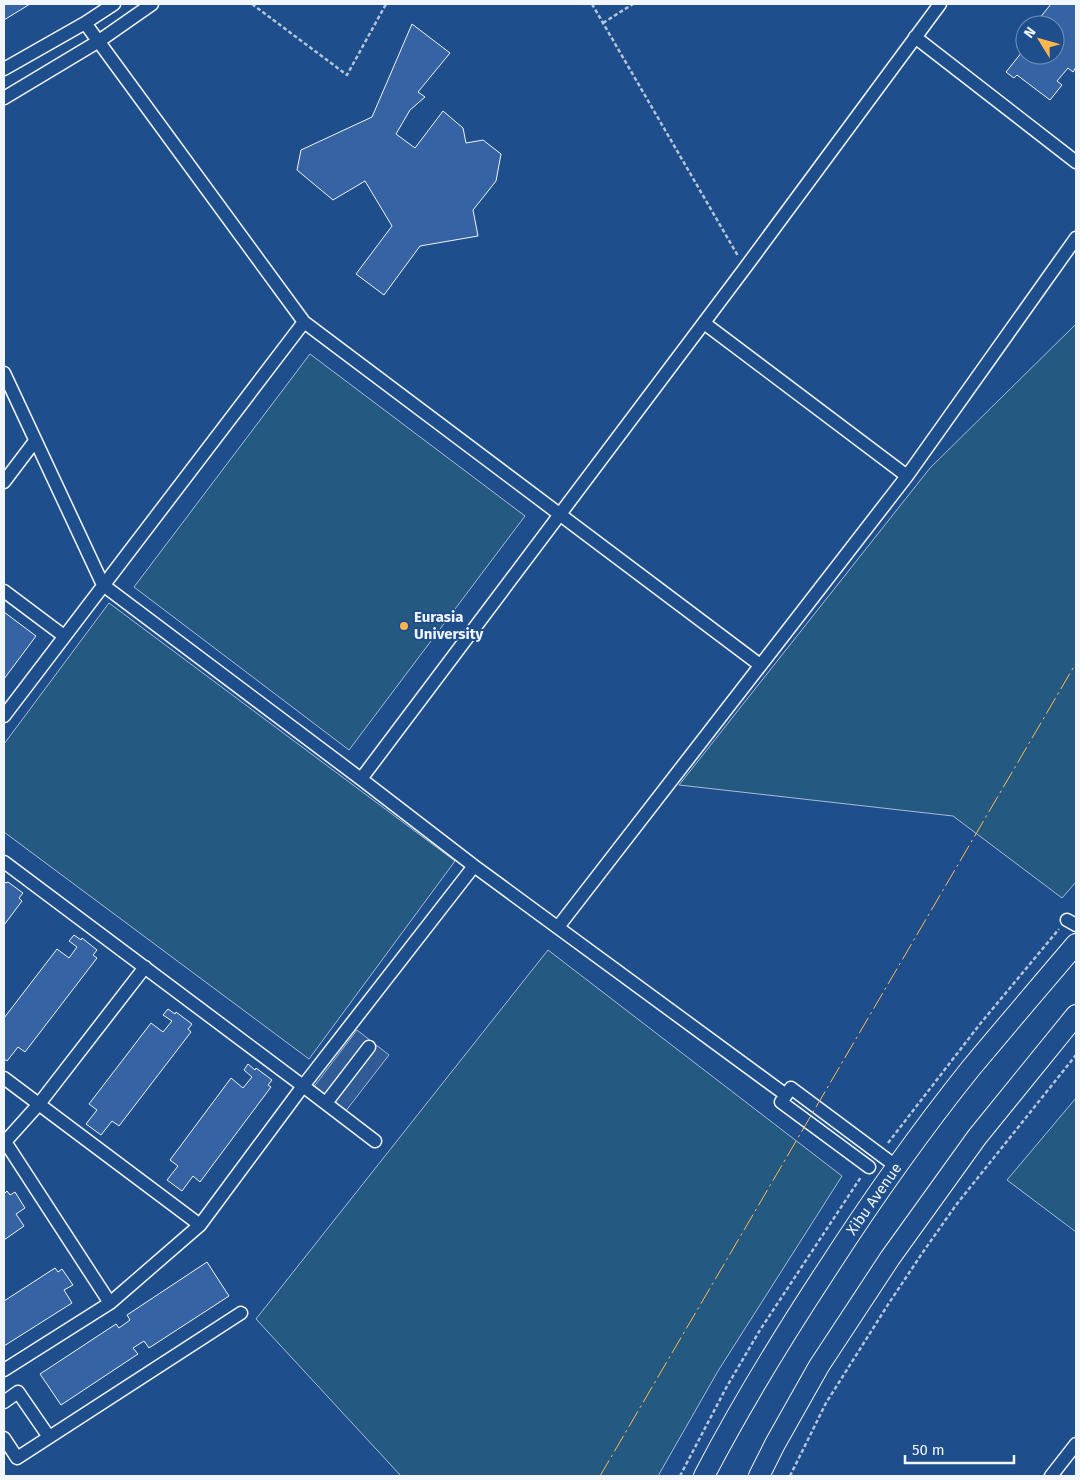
<svg xmlns="http://www.w3.org/2000/svg" width="1080" height="1480" viewBox="0 0 1080 1480" font-family="'Fira Sans',sans-serif">
<style>
.green{fill:#245a82;stroke:#a8bbd7}
.parking{fill:#305b95;stroke:#a8bbd7}
.building{fill:#3563a3;stroke:#f2f6ff}
.lines{fill:none;stroke-linecap:round;stroke-linejoin:round}
.minor-casing{stroke:#f2f6ff;stroke-width:15}
.primary-casing{stroke:#f2f6ff;stroke-width:22}
.path{stroke:#b3c4dc;stroke-width:2.5;stroke-dasharray:4 2.5;stroke-linecap:butt}
.minor{stroke:#1f4e8c;stroke-width:12}
.primary{stroke:#1f4e8c;stroke-width:20}
.power{stroke:#ffb74d;stroke-width:1;stroke-dasharray:18 4 2.5 4;stroke-linecap:butt}
.poi-dot{fill:#ffb74d;stroke:#1f4e8c;stroke-width:2}
.labels{text-anchor:middle;dominant-baseline:central;stroke-width:4;stroke-linejoin:round;paint-order:stroke}
.poi-label{font-size:15px;font-weight:bold;fill:#f2f6ff;stroke:#1f4e8c;text-anchor:start}
.street-label{font-size:15px;fill:#f2f6ff;stroke:#1f4e8c}
</style>
<rect width="100%" height="100%" fill="#1f4e8c"/>
<!-- green -->
<path class="green" d="M1076 324V882L1062 898 953 816 679 785 930 468Z
M310 354 525 516 349 750 134 587Z
M109 603 455 861 309 1059 4 832V744Z
M548 950 842 1176 718 1371 658 1476H401L256 1319Z
M1076 1098V1232L1007 1180Z"/>
<!-- parking -->
<path class="parking" d="M357 1030 389 1055 345 1112 313 1088Z"/>
<!-- building -->
<path class="building" d="M4 4H30L4 20Z
M1051 4H1076V67L1073 72 1068 68 1057 81 1062 85 1050 100 1017 75 1014 78 1006 72 1022 52 1017 47 1025 37V55H1055V25H1034Z
M412 24 450 53 418 92 425 97 410 110 396 134 415 148 443 111 463 128 466 143 483 140 501 154 496 181 473 210 478 236 420 246 384 295 356 274 392 226 365 181 333 200 297 170 301 150 372 117Z
M4 612 36 636 4 679Z
M4 881 6 883 8 882 23 893 19 898 22 901 4 925Z
M74 935 81 940 82 938 97 950 93 955 97 958 25 1052 18 1047 7 1061 4 1059V1018L57 949 69 958 77 947 69 941Z
M168 1009 175 1014 176 1012 192 1024 188 1029 191 1032 119 1126 112 1121 101 1135 86 1124 97 1110 89 1104 151 1023 163 1032 172 1021 163 1015Z
M248 1064 255 1070 256 1068 272 1080 268 1085 271 1087 200 1182 193 1176 182 1191 167 1180 178 1166 170 1160 231 1078 243 1088 252 1077 244 1070Z
M7 1191 10 1195 15 1192 25 1208 16 1214 24 1226 4 1240V1194Z
M207 1262 229 1296 149 1348 144 1341 133 1348 138 1354 61 1405 40 1374 116 1324 119 1328 130 1320 127 1315Z
M55 1268 58 1272 62 1269 73 1285 64 1290 72 1303 4 1346V1301Z"/>
<g class="lines">
<defs>
<path id="minor" d="M915 37 1076 162
M4 69 85 23 114 4
M4 98 99 41 152 4
M304 322 760 665
M704 323 907 476 1076 238
M4 373 103 585 361 779 474 866 786 1095
M4 482 35 441
M4 591 64 636
M4 716 304 322 85 23
M361 779 745 268 940 4
M4 862 303 1086 474 866
M1067 920 1076 925
M558 927 907 476
M4 1078 200 1225
M326 1103 369 1047
M4 1140 110 1303
M4 1143 39 1104 145 967
M869 1167 781 1102 791 1088 897 1167
M4 1370 110 1303 200 1225 303 1086 375 1141
M4 1402 18 1392 49 1437
M4 1438 17 1458 241 1313
M1051 1476 1076 1444"/>
<path id="primary" d="M704 1476C741 1405 782 1338 826 1271 871 1201 919 1133 971 1068 1006 1026 1041 985 1076 944
M759 1476 775 1444 819 1366 890 1258 977 1137 1076 1015"/>
</defs>
<!-- minor casing -->
<use href="#minor" class="minor-casing"/>
<!-- primary casing -->
<use href="#primary" class="primary-casing"/>
<!-- path -->
<path class="path" d="M252 4 347 75 386 4
M592 4 738 256
M603 23 633 4
M888 1143 980 1024 1059 929
M680 1476 726 1388 760 1330 861 1177
M790 1476 826 1403 889 1303 923 1252 956 1205 1076 1055"/>
<!-- minor -->
<use href="#minor" class="minor"/>
<!-- primary -->
<use href="#primary" class="primary"/>
<!-- power -->
<path class="power" d="M600 1476 1076 663"/>
</g>
<!-- markers -->
<circle class="poi-dot" cx="404" cy="626" r="5"/>
<g class="labels">
<!-- poi labels -->
<g class="poi-label">
<text x="414" y="617">Eurasia<tspan x="414" dy="17">University</tspan></text>
</g>
<!-- street labels -->
<g class="street-label">
<text transform="translate(874 1199) rotate(-55)">Xibu Avenue</text>
</g>
</g>
<!-- border -->
<rect width="1080" height="1480" fill="none" stroke="#f2f6ff" stroke-width="10"/>
<!-- north arrow -->
<g transform="translate(1040 40) rotate(307)"><circle r="24" fill="#1f4e8c" stroke="#7391ba"/>
<path d="M0-4L9 19L0 12L-9 19Z" fill="#ffb74d"/>
<text y="-8" font-size="14" font-weight="bold" text-anchor="middle" fill="#f2f6ff">N</text>
</g>
<!-- scale -->
<path d="M905 1455v8h109v-8" fill="none" stroke="#f2f6ff" stroke-width="2.5"/>
<text x="912" y="1455" font-size="15" fill="#f2f6ff" stroke="#1f4e8c" stroke-width="4" paint-order="stroke">50 m</text>
</svg>
